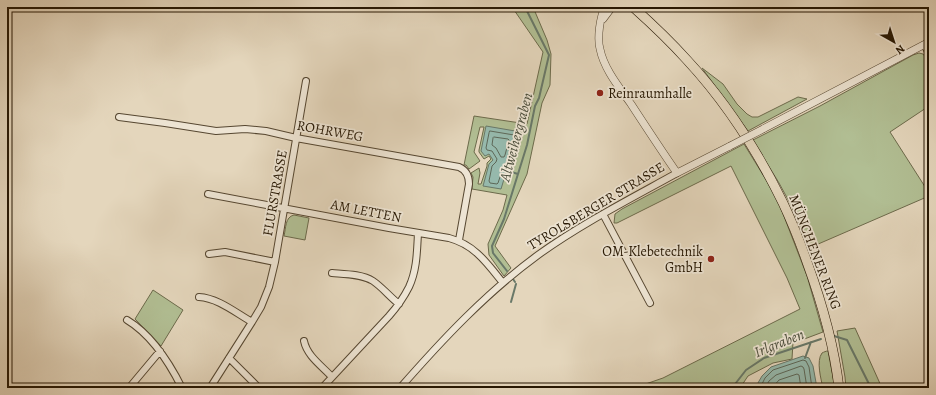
<svg xmlns="http://www.w3.org/2000/svg" width="936" height="395" viewBox="0 0 936 395" font-family="Alegreya,serif">
<style>
.green{fill:#b1be93;stroke:#6c6a4b}
.water{fill:#96b9ac;stroke:#697868}
.lines{fill:none;stroke-linecap:round;stroke-linejoin:round}
.shore{stroke:#5e6858;stroke-width:1}
.stream{stroke:#697868;stroke-width:2}
.minor-casing{stroke:#564731;stroke-width:8}
.tertiary-casing{stroke:#564731;stroke-width:8}
.primary-casing{stroke:#261703;stroke-width:10}
.minor{stroke:#ede4d3;stroke-width:6}
.tertiary{stroke:#ede4d3;stroke-width:7}
.primary{stroke:#e4d6bc;stroke-width:9}
.tertiary-bridge-casing{stroke:#564731;stroke-width:8;stroke-linecap:butt}
.tertiary-bridge{stroke:#ede4d3;stroke-width:7}
.poi-dot{fill:#8f2418;stroke:#ede4d3;stroke-width:1.5}
.labels{text-anchor:middle;dominant-baseline:central;stroke-width:3.5;stroke-linejoin:round;paint-order:stroke}
.poi-label{font-size:14px;fill:#261703;stroke:#ede4d3;text-anchor:start}
.street-label{font-size:14px;fill:#261703;stroke:#ede4d3}
.water-label{font-size:15px;font-style:italic;fill:#4d503e;stroke:#ede4d3}
</style>
<rect width="100%" height="100%" fill="#e4d6bc"/>
<filter id="stains"><feTurbulence type="fractalNoise" baseFrequency=".005" numOctaves="4"/><feColorMatrix values="0 0 0 0 .2 0 0 0 0 .09 0 0 0 0 .02 0 0 0 .5 -.17"/></filter>
<radialGradient id="worn" r=".72"><stop offset=".6" stop-color="#630" stop-opacity="0"/><stop offset="1" stop-color="#630" stop-opacity=".3"/></radialGradient>
<!-- green -->
<path class="green" d="M512 7H533L547 40 551 54 550 85 542 103 527 174 495 246 511 268 504 276 489 255 488 244 503 210 507 195 472 189 473 177 471 173 479 168 480 173 478 184H481L487 166V163L491 159 489 156 484 159 479 152V150L484 127H480L474 152 480 161 469 169 466 165H464L474 116 527 124 543 52Z
M919 53 923 54 929 62V106L890 132 929 193V196L809 248 791 205 779 183 753 140 820 106 913 55Z
M702 68 723 84 737 104 747 114 752 117H758L798 97 807 99 748 131Z
M744 144 768 183 780 206 807 276 823 332 799 341 793 342 792 359 773 363 748 376 740 388H634L663 378 800 309 787 278 731 166 617 223H614L615 214 622 209Z
M294 215 309 218 305 240 284 236C286 228 285 217 294 215Z
M153 290 183 310 161 346 135 319Z
M855 328 882 388H846L845 377 837 331Z
M828 351 835 388H823C821 379 816 361 822 353 824 352 826 351 828 351Z"/>
<!-- water -->
<path class="water" d="M486 126 521 132 513 161 508 166 501 189 483 186 489 164 493 160 489 154 485 156 481 151Z
M803 356 809 358 813 366 817 388H755L762 376 771 367Z"/>
<g class="lines">
<!-- shore -->
<path class="shore" d="M490 131 514 135 516 136 510 158 504 165 498 183 497 184 490 183 489 181 492 166 496 162 497 159 492 151 487 150 486 148 489 133Z
M494 137 508 139 509 140 505 155 504 157H501L496 148 492 145 493 138Z
M760 388 765 378 773 370 803 360 806 361 809 367 812 388
M765 388 769 381 776 375 801 366 803 367 804 369 807 388
M772 388 779 380 797 374 799 375 801 388"/>
<!-- stream -->
<path class="stream" d="M505 170 518 174
M507 271 493 253 492 246 504 219 527 145 535 106 539 98 549 55 525 7
M513 279 515 282
M511 302 516 284
M834 336 847 340 871 388
M805 358 811 342
M732 388 746 370 764 358 821 339"/>
<defs>
<path id="minor" d="M924 45 929 53
M119 117 165 123 216 131 245 129 266 131 296 138 459 167C466 170 469 176 469 184L459 240
M208 194 389 228 449 238C475 245 487 263 503 283
M603 214 650 303
M209 254 225 252 275 262
M332 273C344 274 362 274 373 281 382 287 390 297 399 304
M199 297C218 298 236 313 252 322
M127 320C152 335 169 362 182 388
M304 341C307 356 322 366 332 377
M229 358 259 388
M129 388 160 351
M210 388 252 322 261 307 269 287 275 262 306 81
M322 388 389 316C397 307 404 297 409 287 417 270 417 251 418 233
M400 388C442 340 486 293 538 255 581 224 630 199 677 173"/>
<path id="tertiary" d="M605 7C600 17 597 38 600 49 604 69 619 87 631 104 646 127 661 150 677 173L730 146
M603 19 612 7
M763 129 929 42"/>
<path id="primary" d="M633 7C652 24 670 41 687 60 726 102 758 152 783 203 792 222 800 242 807 262 822 303 834 345 839 388"/>
</defs>
<!-- minor casing -->
<use href="#minor" class="minor-casing"/>
<!-- tertiary casing -->
<use href="#tertiary" class="tertiary-casing"/>
<!-- primary casing -->
<use href="#primary" class="primary-casing"/>
<!-- minor -->
<use href="#minor" class="minor"/>
<!-- tertiary -->
<use href="#tertiary" class="tertiary"/>
<!-- primary -->
<use href="#primary" class="primary"/>
<defs>
<path id="tertiary-bridge" d="M730 146 763 129"/>
</defs>
<!-- tertiary-bridge casing -->
<use href="#tertiary-bridge" class="tertiary-bridge-casing"/>
<!-- tertiary-bridge -->
<use href="#tertiary-bridge" class="tertiary-bridge"/>
</g>
<!-- markers -->
<g class="poi-dot">
<circle cx="600" cy="93" r="4"/>
<circle cx="711" cy="259" r="4"/>
</g>
<g class="labels">
<!-- poi labels -->
<g class="poi-label">
<text x="608" y="93">Reinraumhalle</text>
<text x="703" y="251" text-anchor="end">OM-Klebetechnik<tspan x="703" dy="16">GmbH</tspan></text>
</g>
<!-- street labels -->
<g class="street-label">
<text transform="translate(330 131) rotate(10)">ROHRWEG</text>
<text transform="translate(275 193) rotate(-80)">FLURSTRASSE</text>
<text transform="translate(596 206) rotate(-31)">TYROLSBERGER STRASSE</text>
<text transform="translate(366 211) rotate(11)">AM LETTEN</text>
<text transform="translate(815 252) rotate(69)">MÜNCHENER RING</text>
</g>
<!-- water labels -->
<g class="water-label">
<text transform="translate(516 137) rotate(-75)">Altweihergraben</text>
<text transform="translate(779 343) rotate(-22)">Irlgraben</text>
</g>
</g>
<!-- margin -->
<rect width="936" height="395" fill="none" stroke="#e4d6bc" stroke-width="24"/>
<rect x="8" y="8" width="920" height="379" fill="none" stroke="#261703" stroke-width="2"/>
<rect x="12" y="12" width="912" height="371" fill="none" stroke="#261703"/>
<!-- north arrow -->
<g transform="translate(894 42) rotate(141)" stroke="#ede4d3" stroke-width="3" paint-order="stroke">
<path d="M0-3L7 15L0 10L-7 15Z" fill="#261703"/>
<text y="-6" font-size="11" font-weight="bold" text-anchor="middle" fill="#261703">N</text>
</g>
<rect width="100%" height="100%" filter="url(#stains)"/>
<rect width="100%" height="100%" fill="url(#worn)"/>
</svg>
